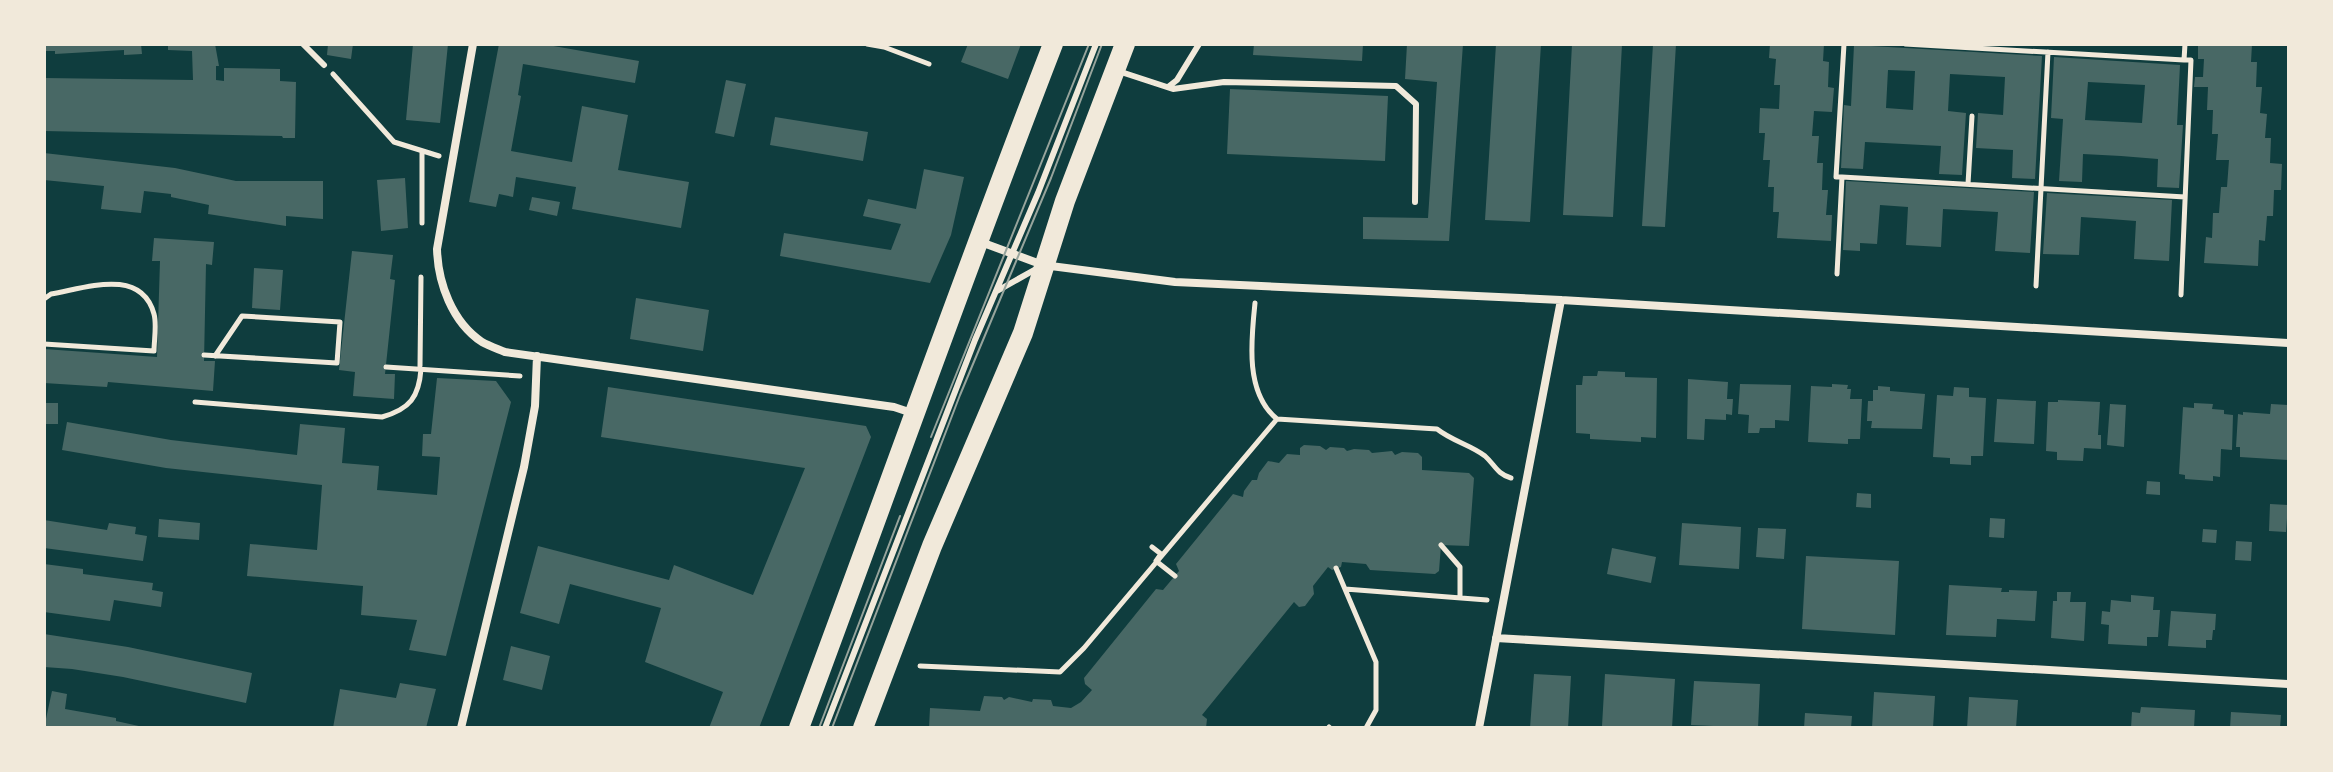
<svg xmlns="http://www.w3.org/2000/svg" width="2333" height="772" viewBox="0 0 2333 772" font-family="Inter,sans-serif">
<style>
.building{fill:#486865;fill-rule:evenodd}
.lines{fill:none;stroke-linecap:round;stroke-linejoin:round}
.path{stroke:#f1e9da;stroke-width:5}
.service{stroke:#f1e9da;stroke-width:6}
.minor{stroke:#f1e9da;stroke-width:8}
.primary{stroke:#f1e9da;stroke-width:20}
.tram{stroke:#97a49c;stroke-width:2}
</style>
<rect width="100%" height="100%" fill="#0f3d3e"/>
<!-- building -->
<path class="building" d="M44 44H141L142 54 124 55V50L55 54V51H44Z
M168 44H215L219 66H216V80L224 81V68L280 69V81L296 82 295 138H283L282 136 44 131V78L193 80 192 51 168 50Z
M328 44H353L351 59 327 55Z
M413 44H448L440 123 406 120Z
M499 44H542L639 61 635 83 523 64 518 95 521 96 511 151 572 162 582 106 628 115 618 170 689 182 681 228 572 209 576 187 516 177 513 197 499 194 496 207 469 202Z
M968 44H1021L1008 79 961 62Z
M1254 44H1363L1362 61 1253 55Z
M1407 44H1463L1449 241 1363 239V217L1428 218 1437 82 1405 79Z
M1496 44H1541L1530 222 1485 220Z
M1572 44H1622L1613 217 1563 215Z
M1653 44H1676L1665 227 1642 226Z
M1770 44H1824L1823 61 1829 62 1828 87 1834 88 1832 112 1814 111 1812 136H1819L1817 163H1823L1822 190H1828L1826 215H1832L1831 241 1777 238 1779 212H1773L1774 187H1768L1770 160H1763L1765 133H1759L1760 108 1779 109 1780 85H1774L1776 59 1769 58Z
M2198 44H2252L2251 62H2257L2256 87H2262L2260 113 2267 114 2265 138H2271L2270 163 2282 164 2281 190H2274L2273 216H2267L2265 241 2259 240 2258 266 2204 263 2206 237 2212 238 2213 213H2219L2221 187H2227L2229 160H2216L2218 134H2212L2213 110H2207L2208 87H2194L2195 77H2203L2204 59H2198Z
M1854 45 2042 56 2035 179 2012 178 2013 150 1976 148 1978 113 2003 115 2005 77 1950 74 1948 111 1966 113 1962 175 1939 174 1941 146 1865 142 1863 169 1841 168 1844 105 1851 106ZM1888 70 1915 71 1913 110 1886 108Z
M2054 57 2180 65 2177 125H2183L2179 188 2157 187 2158 159 2121 156 2083 154 2082 182 2059 181 2063 119 2051 118ZM2088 82 2145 85 2142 123 2085 120Z
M726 80 746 84 734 137 715 133Z
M1230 89 1388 96 1385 161 1227 154Z
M775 117 868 132 863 161 770 145Z
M44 153 175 168 236 181H323V219L286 216V226L208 214 209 205 171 197V194L144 191 141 213 101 209 104 186 44 180Z
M924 169 964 177 951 235 930 283 780 256 784 233 891 250 901 224 863 216 868 199 916 209Z
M405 178 408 228 381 231 377 180Z
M1846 181 2034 192 2030 253 1995 251 1998 212 1943 209 1941 247 1906 245 1908 207 1880 205 1877 244 1860 243V251L1843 250Z
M2047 193 2172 200 2169 261 2134 259 2136 221 2110 219 2081 217 2079 255 2043 254Z
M532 197 560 202 557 216 529 210Z
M154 238 214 242 212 265 206 264 204 361H215L213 391 108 382 107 387 44 383V349L157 357 160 261H152Z
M352 251 393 255 390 279 395 280 385 374H395L394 399 353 396 355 372 339 370Z
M254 268 283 270 280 310 252 308Z
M636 298 709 310 703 351 630 339Z
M1598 371 1625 372V377L1657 378 1656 438 1641 437V442L1590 439V434L1576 433V385H1582L1583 376H1597Z
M437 378 496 381 511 402 446 656 409 650 417 620 361 615 363 586 247 576 250 544 317 550 322 485 166 468 62 450 67 422 171 440 297 455 300 424 345 428 342 463 379 466 377 490 437 495 440 457 422 456 423 434H431Z
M1688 379 1728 382 1727 399H1733L1732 415 1726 414V420L1705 419 1704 440 1687 439Z
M1740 384 1791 385 1789 421 1775 420V428H1760L1759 433H1748L1749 415 1738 414Z
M1832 384 1848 385 1847 389H1851L1850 399H1862L1860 439H1848V444L1808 442 1811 386 1832 387Z
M1878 386 1890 387V391L1925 394 1922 429 1871 428 1872 421H1867L1868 401H1873V390H1878Z
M608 387 866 426 871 437 759 728H709L723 692 645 662 661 608 570 584 559 624 520 613 538 546 669 580 674 565 753 595 805 468 601 437Z
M1954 387 1969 388V397L1986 398 1983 456H1971V465L1950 464V458L1933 457 1937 395 1953 396Z
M1997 399 2036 401 2034 444 1994 442Z
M2058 400 2100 402 2098 435H2101V449L2084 448 2083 461 2057 460V452L2046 451 2048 402H2058Z
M44 403H58V424H44Z
M2194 403 2213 404 2212 409 2224 410V414L2233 415 2232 450 2221 449 2220 477 2213 476V481L2185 479V475L2179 474 2183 407 2194 408Z
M2110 404 2126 405 2124 447 2107 445Z
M2271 404 2289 405 2288 460 2240 457V447H2236L2238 414 2243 415V412L2270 414Z
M1304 445 1320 446 1326 450 1330 447 1344 448 1347 451 1354 449 1369 450 1372 453 1392 451 1395 455 1402 452 1418 453 1422 457V470L1469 473 1474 478 1469 546 1441 545 1439 571 1435 574 1370 570 1366 564 1342 562 1341 567 1332 570 1328 567 1313 586 1314 594 1305 606 1299 607 1294 602 1202 715 1207 719 1206 728H929L930 708 980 711 984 696 1002 697 1004 700 1009 697 1032 702 1033 699 1051 700 1053 706 1071 708 1081 702 1092 690 1085 684 1084 678 1156 589 1163 590 1179 571 1176 564 1233 494 1243 497 1244 491 1252 480H1257L1259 473 1268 461 1279 463 1287 454 1300 455V448Z
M2147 481 2160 482V495L2146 494Z
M1857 493 1871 494V508L1856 507Z
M2270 504 2288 505 2286 532 2269 531Z
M1990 518 2005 519 2004 538 1989 537Z
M159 519 200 523 199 540 158 537Z
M44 520 107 530 109 523 136 527 135 534 147 536 143 561 44 548Z
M1682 523 1741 527 1739 569 1679 565Z
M1758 528 1786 529 1784 559 1756 557Z
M2203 529 2217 530 2216 543 2202 542Z
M2236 541 2252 542 2251 561 2235 560Z
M1612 548 1656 557 1651 583 1607 574Z
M1806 556 1899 561 1895 635 1802 629Z
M44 564 83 569V574L153 583 152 590 163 592 161 607 114 600 110 621 44 612Z
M1949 585 2002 588 2001 592H2009V590L2037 591 2035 621 1997 619 1996 637 1946 635Z
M2057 592H2071L2070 602H2086L2084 641 2051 638 2053 601H2057Z
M2131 595 2154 597 2153 610H2160L2158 637H2147V646L2108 644 2109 625 2101 624 2102 611 2110 612 2111 600 2131 602Z
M2171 611 2216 614 2215 630H2213L2212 640H2206V648L2168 646Z
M44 634 128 647 252 673 246 703 123 677 72 669 44 667Z
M511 646 550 656 542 690 503 680Z
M1534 674 1571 676 1568 728H1530Z
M1605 674 1675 679 1672 728 1602 726Z
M1694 681 1760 684 1758 728 1691 725Z
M400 683 436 689 426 728H333L340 689 396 698Z
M52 691 67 694 65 709 116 718V721L148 728H44Z
M1874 692 1935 696 1933 728H1872Z
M1969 697 2018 700 2016 728H1967Z
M2141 707 2195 710 2194 728H2131L2132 712 2140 713Z
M2231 712 2281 715 2280 728H2230Z
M1805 713 1852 716 1851 728H1804Z"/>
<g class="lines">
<!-- path -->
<path class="path" d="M867 44 884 47 929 64
M1905 44 2184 60
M333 74 394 142 439 156
M1842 177 2185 197
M1968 184 1972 116
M422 223V152
M1837 274 1842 177H1836L1844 44
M2036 286 2048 52
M2181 295 2191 60H2184L2185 44
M44 299 51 294C86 288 141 267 154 314 157 325 154 340 154 351L44 344
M1255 303C1251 341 1245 393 1277 419L1437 429C1452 441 1471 445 1485 456 1495 465 1497 474 1511 478
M204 355 337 363 340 322 242 316 215 356
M420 366 421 277
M386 367 520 376
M195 402 382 417C410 409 419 397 421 369
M1441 545 1460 567V598
M1152 547 1161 554 1156 561 1175 576
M1336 568 1376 662V710L1366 728
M1345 589 1487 600
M920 666 1060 672 1084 648 1277 419
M1329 727 1330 728"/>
<!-- service -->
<path class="service" d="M303 44 324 65
M1118 71 1173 89 1224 82 1396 86 1416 104 1415 202
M1168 87 1177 80 1199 44
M997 291 1036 269
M825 728 975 340 1038 193 1096 44"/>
<!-- minor -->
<path class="minor" d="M473 44 437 249C438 283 452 322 482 342 489 346 498 349 505 352L894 407 915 414
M978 241 1043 265 1175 282 1561 300 2289 343
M1496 638 2289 684
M461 728 524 467 535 406 537 356
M1479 728 1561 300"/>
<!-- primary -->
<path class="primary" d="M799 728C884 500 965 271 1053 44
M863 728 932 546 1023 333 1065 201 1125 44"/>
<!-- tram -->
<path class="tram" d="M931 437 1089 44
M819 728 900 516
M832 728 960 395 1051 178 1102 44"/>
</g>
<!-- border -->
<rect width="2333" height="772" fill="none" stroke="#f1e9da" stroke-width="92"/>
</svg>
